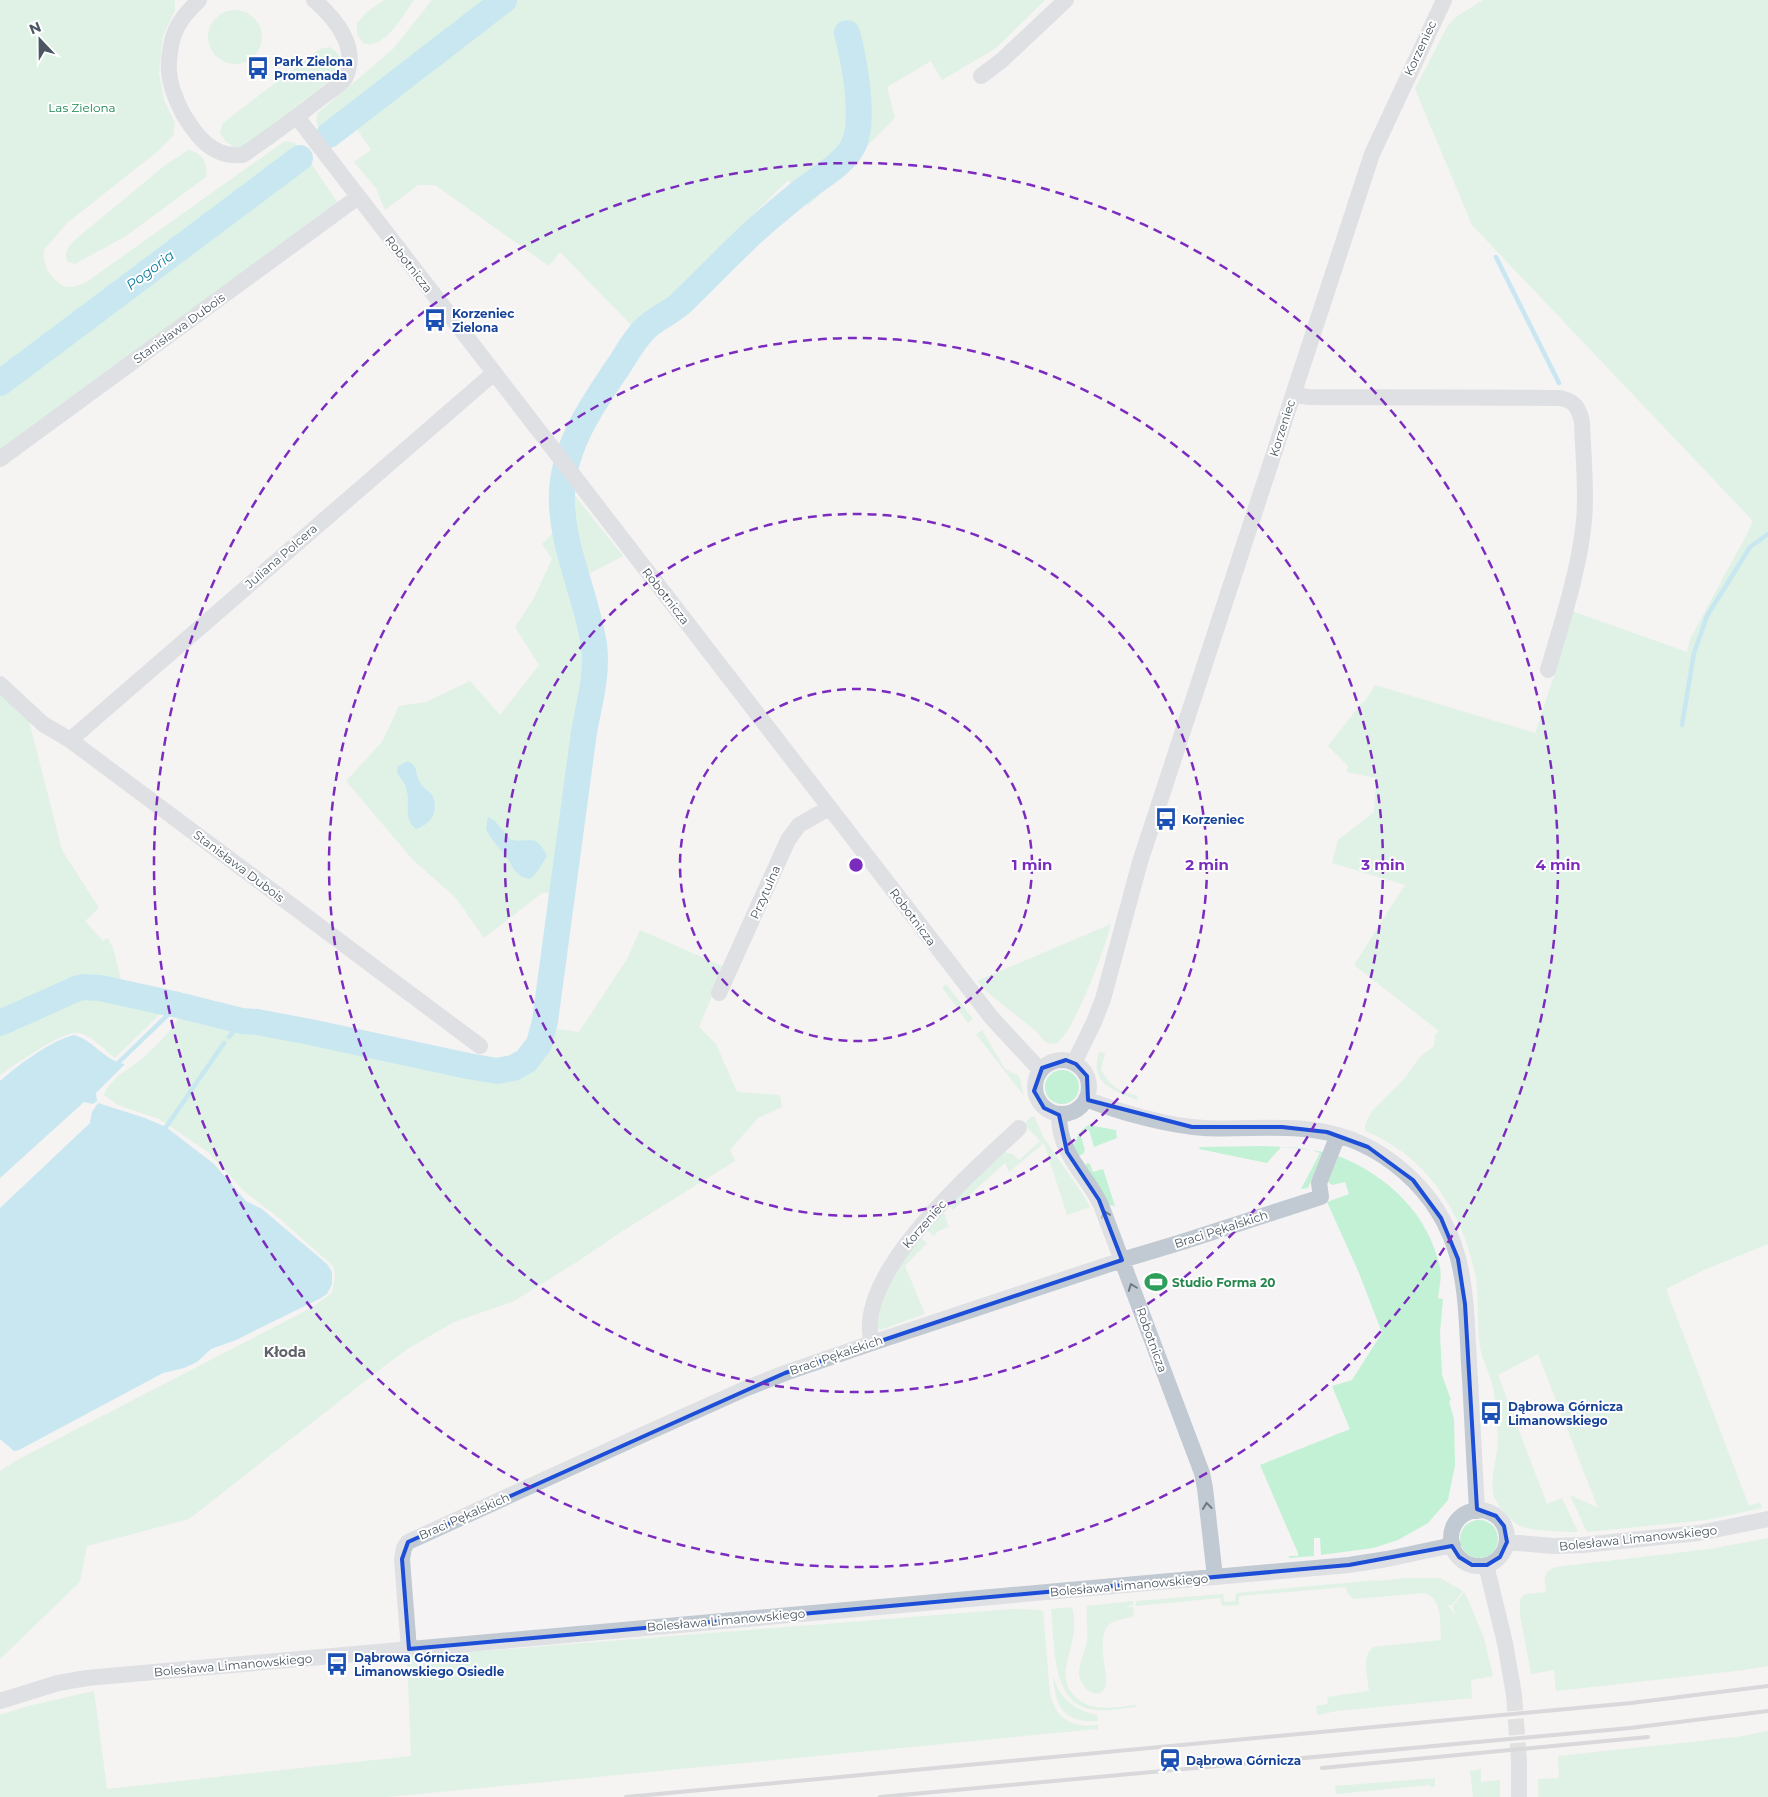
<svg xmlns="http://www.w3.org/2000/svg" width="1768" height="1797" viewBox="0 0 1768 1797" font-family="Montserrat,sans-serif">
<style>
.green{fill:#c3f1d5}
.water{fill:#90daee}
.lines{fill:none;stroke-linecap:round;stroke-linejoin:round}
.stream{stroke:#90daee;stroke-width:4.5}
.river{stroke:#90daee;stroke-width:26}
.minor-tunnel{stroke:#caccce;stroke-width:16;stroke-dasharray:16 8;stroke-linecap:butt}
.minor{stroke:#c1cad2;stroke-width:16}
.rail{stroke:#b5b8bd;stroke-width:4}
.oneway{stroke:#6e7983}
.marked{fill:none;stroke:#1d4ed8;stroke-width:4;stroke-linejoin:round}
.ring{fill:none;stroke:#7b2cbf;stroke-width:2.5;stroke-dasharray:9 6}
.labels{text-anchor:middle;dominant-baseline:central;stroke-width:4;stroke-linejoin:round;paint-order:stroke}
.street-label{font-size:12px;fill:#4a5661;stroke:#fff}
.transit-label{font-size:12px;font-weight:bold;fill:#164399;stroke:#fff;text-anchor:start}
.park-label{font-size:12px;fill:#17864f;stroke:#fff}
.leisure-label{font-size:12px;font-weight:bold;fill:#27864d;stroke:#fff;text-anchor:start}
.water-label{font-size:14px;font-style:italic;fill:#0c7c9b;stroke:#fff}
.neighbourhood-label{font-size:14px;font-weight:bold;fill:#5f6368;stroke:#fff}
.centre{fill:#7b2cbf;stroke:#fff;stroke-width:2.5}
.ring-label{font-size:15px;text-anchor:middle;font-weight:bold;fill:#7b2cbf;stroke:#fff;stroke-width:4;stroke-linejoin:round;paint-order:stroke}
</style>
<rect width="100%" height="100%" fill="#f5f3f3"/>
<!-- green -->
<path class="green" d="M0 0H175V10L163 36 159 73 164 100 175 123 173 136 158 151 67 223 44 250V258L47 270 55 280 63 286 73 287 85 283 285 141 296 143 298 148 292 156 206 222 0 376Z
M384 0H414C403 15 384 51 363 43L357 34V23L367 12Z
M432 0H1045L996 48 942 80 931 61 887 87 895 118 808 206 788 180 667 300 657 305 634 328 560 252 549 266 435 185H418L385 210 376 188 354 162 371 150 347 114 322 132C316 125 315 122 318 113L393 49Z
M1483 0H1768V1244L1704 1270 1666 1289 1749 1506 1760 1502 1762 1508 1707 1520 1587 1532 1570 1495 1598 1508 1538 1354 1498 1375 1547 1504 1562 1498 1578 1532C1564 1532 1529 1531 1518 1525 1513 1522 1500 1508 1497 1503 1486 1486 1499 1455 1498 1436 1497 1420 1496 1402 1493 1387 1490 1373 1482 1361 1480 1347 1477 1324 1479 1301 1476 1279 1465 1216 1427 1155 1365 1131V1125L1372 1111 1405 1078 1419 1058 1434 1046 1435 1035 1439 1031 1354 965 1405 885 1332 863 1338 840 1374 812 1376 778 1347 772 1348 766 1328 746 1361 704 1365 701 1375 685 1535 733 1556 670 1569 610 1687 652 1690 639 1747 534 1753 521 1472 225 1415 89 1448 25 1456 17Z
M208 37a27 27 0 1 1 54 0a27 27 0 1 1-54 0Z
M329 47C341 53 343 62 338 74L243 147 238 149 225 141 220 132 223 123 320 49Z
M189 150C203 153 208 164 206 177L126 236 75 264 68 262C62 252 70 245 77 238L168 163Z
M308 159 338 203 0 450V392Z
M557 473 623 556 575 581 585 635 587 665 563 834 553 892 542 893 484 938 456 898 413 860 346 781 382 742 399 706 426 702 470 681 500 715 539 665 515 627 534 598 552 559 542 544 556 530V479Z
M0 692 28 717 62 850 99 908 85 921 103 941 108 938 114 951 122 984 90 980 76 982 0 1017Z
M1111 924C1105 948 1075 1030 1057 1043L1050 1044 1043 1040 1037 1032 986 991 977 981Z
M640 930 724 967 699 1027 716 1044 737 1092 780 1095 782 1107 758 1118 730 1150 735 1161 624 1230 580 1260 514 1301 454 1322 409 1348 387 1364 189 1519 87 1546 80 1582 0 1659V1471L19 1459 311 1308 332 1293 335 1277 334 1267 279 1218 245 1192 208 1152 159 1119 118 1105 104 1095C113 1074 129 1071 145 1056 159 1043 174 1028 182 1011L404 1063 481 1076H503L524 1069 535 1061 546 1036 555 1029 579 1032 627 959Z
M946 984 973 1019 968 1023 942 987Z
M80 994H112L149 1003 161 1013 115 1058C105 1050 92 1036 79 1033 63 1030 15 1065 0 1075V1028Z
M982 1030 1005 1069 1019 1076 1024 1096 976 1034Z
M1099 1052 1105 1053 1101 1070C1114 1090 1116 1089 1138 1096L1137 1100C1113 1090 1089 1084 1099 1052Z
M1045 1087a17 17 0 1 1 34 0a17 17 0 1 1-34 0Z
M1034 1116 1044 1138 1084 1196 1090 1207 1067 1215 1044 1143 1009 1172 1005 1163 953 1210 949 1205 960 1190 1005 1152 1013 1154 1019 1160 1040 1141 1024 1124 1030 1118Z
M1088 1125 1116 1130 1117 1138 1094 1147 1089 1130 1080 1133 1085 1150 1083 1154 1078 1156 1070 1145 1075 1143 1079 1133Z
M1264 1146 1300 1148 1324 1152 1308 1188 1301 1189 1320 1153 1312 1150 1281 1147 1267 1163 1199 1149 1200 1147Z
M1338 1156C1387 1175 1429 1214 1440 1268 1442 1277 1439 1289 1438 1298L1443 1299 1440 1333 1442 1375 1451 1400 1449 1401 1454 1419 1455 1465 1448 1500 1428 1523 1398 1540 1373 1548 1321 1555 1320 1538H1314V1556L1289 1558V1556H1298V1553L1260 1465 1350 1429 1332 1386 1352 1380 1382 1333 1359 1273 1327 1202 1349 1194 1345 1182 1332 1185 1328 1182Z
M1087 1163 1090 1164 1093 1172 1103 1169 1115 1206 1109 1205 1085 1166Z
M942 1212 946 1216 945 1217 949 1227 938 1231 934 1236 927 1230Z
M921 1238 927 1243 905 1266 925 1314 880 1330 877 1327 885 1283Z
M1460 1539a19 19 0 1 1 38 0a19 19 0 1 1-38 0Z
M1768 1538V1666L1744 1670 1556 1691 1554 1670 1531 1674 1520 1615V1599L1525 1594 1546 1592C1545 1579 1541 1573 1556 1567L1710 1549Z
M1405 1578H1440L1463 1591 1452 1605H1448L1455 1615 1453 1606 1464 1592 1466 1595 1484 1638 1493 1676 1471 1680 1472 1698 1337 1711 1317 1715 1316 1706 1328 1704 1327 1697 1369 1691C1368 1678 1361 1657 1373 1647L1441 1640C1440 1624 1443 1600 1425 1593L1354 1599 1348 1594 1346 1587 1239 1596V1605L1222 1606 1220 1598 1136 1606V1601L1223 1594 1225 1602 1235 1601 1236 1593 1377 1580 1378 1581Z
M1133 1601V1605L1126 1607H1133L1134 1616C1127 1619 1118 1619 1111 1623 1095 1633 1107 1669 1106 1685 1099 1704 1079 1687 1079 1673 1079 1662 1085 1652 1087 1642 1088 1630 1086 1618 1087 1606Z
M1072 1607C1078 1630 1070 1646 1066 1668 1064 1676 1067 1687 1072 1693 1088 1714 1114 1707 1136 1705L1137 1707C1124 1708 1111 1711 1098 1710 1050 1709 1055 1642 1051 1609Z
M1013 1609 1041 1610 1043 1611 1050 1694C1056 1720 1074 1728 1098 1725V1729L387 1797H0V1715L32 1705 94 1691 107 1789 411 1756 407 1657Z
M1053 1676C1059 1698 1075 1710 1097 1715L1098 1721C1063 1723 1056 1707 1053 1676Z
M1768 1731V1797H1538V1779L1559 1778 1558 1756 1737 1737Z
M1481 1769V1782L1500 1780V1797H1473L1470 1771Z
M1435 1778V1786L1431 1787 1430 1785 1336 1794 1335 1786Z"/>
<!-- water -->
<path class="water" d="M408 761C418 766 415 772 419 781 422 787 428 790 432 795 440 810 431 825 416 829 403 819 410 805 407 791 406 784 401 779 397 773L398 766Z
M488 817 494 820 511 840C531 843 536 833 547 856L537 872 530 879 522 877 514 870 508 859 491 838 486 829Z
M74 1035C93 1040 106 1062 125 1064L96 1093 97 1101 93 1104 84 1102 0 1178V1081C18 1065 52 1040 74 1035Z
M98 1103 145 1118 166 1127 214 1164 246 1201 262 1209 327 1264 332 1272V1284L327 1294 321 1298 236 1340 211 1349 197 1362 184 1368 163 1373 19 1450 14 1451 0 1439V1208L90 1123 92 1112Z"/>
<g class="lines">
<!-- stream -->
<path class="stream" d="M1496 257 1559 383
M1682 725 1694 653 1707 616 1750 547 1768 534
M229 1037 242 1021
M118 1063 178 1005
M166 1127 224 1043"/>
<!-- river -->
<path class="river" d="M329 135 504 0
M0 383 300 158
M0 1023 76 989 83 987 100 988 178 1005 242 1021 257 1022 310 1032 468 1066 497 1071 513 1068 526 1061 539 1044 545 1021 584 732C589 704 598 674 594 645 587 598 564 553 562 505 559 452 591 406 620 364 627 353 634 340 644 330 654 319 669 314 680 304 702 283 723 261 745 240 761 224 779 210 797 195 814 180 843 166 853 146 866 122 854 59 847 33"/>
<!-- minor-tunnel -->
<path class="minor-tunnel" d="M1514 1695 1519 1761"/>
<!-- minor -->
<path class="minor" d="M199 0C187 12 176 24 172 41 170 51 168 62 169 72 170 85 176 100 182 112 196 136 212 158 243 155 272 135 299 115 326 94 333 89 343 83 346 76 359 47 335 18 314 0
M981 76 1001 61 1066 0
M297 117 991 1017 1040 1070
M1294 394 1308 397 1560 398C1575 401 1579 408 1582 422 1583 455 1587 488 1584 521 1579 571 1562 622 1548 670
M0 459 358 197
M0 684 43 724 70 740 480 1046
M70 740 494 373
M719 993 788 840 799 825 829 808
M1035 1087a27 27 0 1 1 54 0a27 27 0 1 1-54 0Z
M1074 1063 1094 1022 1103 999 1140 862 1372 154 1444 0
M1086 1099C1119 1112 1168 1126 1204 1128 1240 1130 1277 1125 1313 1130 1382 1139 1440 1191 1458 1258 1468 1297 1467 1339 1470 1379 1472 1423 1475 1467 1477 1511
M1059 1115C1059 1155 1085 1172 1101 1205L1202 1473 1205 1488 1215 1577
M872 1343C852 1274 974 1171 1019 1128
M1451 1538a28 28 0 1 1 56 0a28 28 0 1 1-56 0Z
M1507 1542 1554 1546 1583 1545 1699 1533 1768 1519
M1486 1565 1505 1643 1514 1695
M409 1649 402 1559 404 1548 408 1542 640 1436 747 1388 785 1373 872 1343 1122 1260 1182 1242 1321 1197 1319 1183 1338 1135
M0 1701 58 1683 87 1678 1349 1565 1387 1559 1453 1545
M1519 1761V1797"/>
<!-- rail -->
<path class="rail" d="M1322 1768 1648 1737
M626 1797 1631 1703 1768 1686
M880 1797 1630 1728 1768 1711"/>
</g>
<!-- one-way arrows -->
<defs><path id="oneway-chevron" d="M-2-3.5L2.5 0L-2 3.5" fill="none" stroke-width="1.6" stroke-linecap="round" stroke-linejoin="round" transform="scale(1.25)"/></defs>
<g class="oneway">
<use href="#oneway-chevron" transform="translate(1105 1214) rotate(-111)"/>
<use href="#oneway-chevron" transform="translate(1132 1287) rotate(-111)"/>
<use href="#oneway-chevron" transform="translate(1207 1506) rotate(-96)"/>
</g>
<!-- marked area -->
<path d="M0 0H1768V1797H0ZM1066 1060 1076 1064 1087 1076 1088 1100 1192 1127H1282L1327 1132 1368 1147 1413 1180 1441 1218 1458 1259 1465 1304 1477 1509 1496 1516 1504 1526 1507 1542 1500 1557 1487 1565H1472L1459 1557 1452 1546 1349 1565 409 1649 402 1559 408 1542 785 1373 1122 1260 1099 1200 1067 1152 1059 1115 1044 1108 1034 1091 1042 1068Z" fill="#f5f3f3" fill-opacity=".55" fill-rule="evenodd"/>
<path class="marked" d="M1066 1060 1076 1064 1087 1076 1088 1100 1192 1127H1282L1327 1132 1368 1147 1413 1180 1441 1218 1458 1259 1465 1304 1477 1509 1496 1516 1504 1526 1507 1542 1500 1557 1487 1565H1472L1459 1557 1452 1546 1349 1565 409 1649 402 1559 408 1542 785 1373 1122 1260 1099 1200 1067 1152 1059 1115 1044 1108 1034 1091 1042 1068Z"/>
<!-- distance rings -->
<g class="ring">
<circle cx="856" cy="865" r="176"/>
<circle cx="856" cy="865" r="351"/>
<circle cx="856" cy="865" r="527"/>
<circle cx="856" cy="865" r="702"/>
</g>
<!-- icons -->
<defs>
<symbol id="bus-bare" viewBox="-9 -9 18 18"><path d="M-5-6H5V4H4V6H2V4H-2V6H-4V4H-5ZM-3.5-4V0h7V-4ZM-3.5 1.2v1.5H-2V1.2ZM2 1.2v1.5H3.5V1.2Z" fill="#1a4fb4" stroke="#fff" stroke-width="2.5" paint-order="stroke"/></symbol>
<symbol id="stadium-bare" viewBox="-9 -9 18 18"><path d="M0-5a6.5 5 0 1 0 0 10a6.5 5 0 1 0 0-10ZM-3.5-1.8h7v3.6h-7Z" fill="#2e9e5b" stroke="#fff" stroke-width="2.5" paint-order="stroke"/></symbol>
<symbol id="station-bare" viewBox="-9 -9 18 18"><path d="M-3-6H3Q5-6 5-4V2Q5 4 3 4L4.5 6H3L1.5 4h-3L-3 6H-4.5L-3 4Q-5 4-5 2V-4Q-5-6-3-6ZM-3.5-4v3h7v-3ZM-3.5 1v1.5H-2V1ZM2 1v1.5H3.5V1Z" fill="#1a4fb4" stroke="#fff" stroke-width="2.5" paint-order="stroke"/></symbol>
</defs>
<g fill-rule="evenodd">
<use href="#bus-bare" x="242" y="52" width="32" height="32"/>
<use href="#bus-bare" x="419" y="304" width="32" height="32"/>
<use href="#bus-bare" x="1150" y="803" width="32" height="32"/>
<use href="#stadium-bare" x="1140" y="1266" width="32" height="32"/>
<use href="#bus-bare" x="1475" y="1397" width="32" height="32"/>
<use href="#bus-bare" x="321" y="1648" width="32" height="32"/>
<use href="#station-bare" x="1154" y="1744" width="32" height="32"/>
</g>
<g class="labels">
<!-- street labels -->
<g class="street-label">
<text transform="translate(1420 48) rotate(-65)">Korzeniec</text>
<text transform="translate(409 264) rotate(52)">Robotnicza</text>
<text transform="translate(179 328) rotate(-36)">Stanisława Dubois</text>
<text transform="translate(1282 428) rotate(-72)">Korzeniec</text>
<text transform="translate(281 556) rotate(-41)">Juliana Polcera</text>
<text transform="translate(666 596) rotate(52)">Robotnicza</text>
<text transform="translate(239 866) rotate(37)">Stanisława Dubois</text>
<text transform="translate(765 892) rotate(-66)">Przytulna</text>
<text transform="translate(913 917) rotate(53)">Robotnicza</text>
<text transform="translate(924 1224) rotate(-49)">Korzeniec</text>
<text transform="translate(1221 1229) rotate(-18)">Braci Pękalskich</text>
<text transform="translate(1152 1340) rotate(70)">Robotnicza</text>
<text transform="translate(836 1355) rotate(-19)">Braci Pękalskich</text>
<text transform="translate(464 1516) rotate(-24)">Braci Pękalskich</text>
<text transform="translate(1638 1538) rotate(-6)">Bolesława Limanowskiego</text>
<text transform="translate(1129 1585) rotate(-5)">Bolesława Limanowskiego</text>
<text transform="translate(726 1620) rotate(-5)">Bolesława Limanowskiego</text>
<text transform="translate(233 1665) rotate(-5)">Bolesława Limanowskiego</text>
</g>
<!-- transit labels -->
<g class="transit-label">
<text x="274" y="61">Park Zielona<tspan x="274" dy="14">Promenada</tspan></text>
<text x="452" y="313">Korzeniec<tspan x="452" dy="14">Zielona</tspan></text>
<text x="1182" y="819">Korzeniec</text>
<text x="1508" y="1406">Dąbrowa Górnicza<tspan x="1508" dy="14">Limanowskiego</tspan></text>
<text x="354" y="1657">Dąbrowa Górnicza<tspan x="354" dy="14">Limanowskiego Osiedle</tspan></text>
<text x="1186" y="1760">Dąbrowa Górnicza</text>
</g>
<!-- park labels -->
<g class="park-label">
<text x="82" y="107">Las Zielona</text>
</g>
<!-- leisure labels -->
<g class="leisure-label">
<text x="1172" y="1282">Studio Forma 20</text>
</g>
<!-- water labels -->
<g class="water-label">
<text transform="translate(150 270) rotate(-37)">Pogoria</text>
</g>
<!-- neighbourhood labels -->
<g class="neighbourhood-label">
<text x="285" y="1352">Kłoda</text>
</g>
</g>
<circle cx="856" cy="865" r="8" class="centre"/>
<g class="ring-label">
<text x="1032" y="870">1 min</text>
<text x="1207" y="870">2 min</text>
<text x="1383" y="870">3 min</text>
<text x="1558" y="870">4 min</text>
</g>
<!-- north arrow -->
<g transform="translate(40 40) rotate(338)" stroke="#ffffff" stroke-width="4" paint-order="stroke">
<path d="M0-4L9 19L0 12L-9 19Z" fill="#4a5661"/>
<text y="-8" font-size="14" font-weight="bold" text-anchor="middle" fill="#4a5661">N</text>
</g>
</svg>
